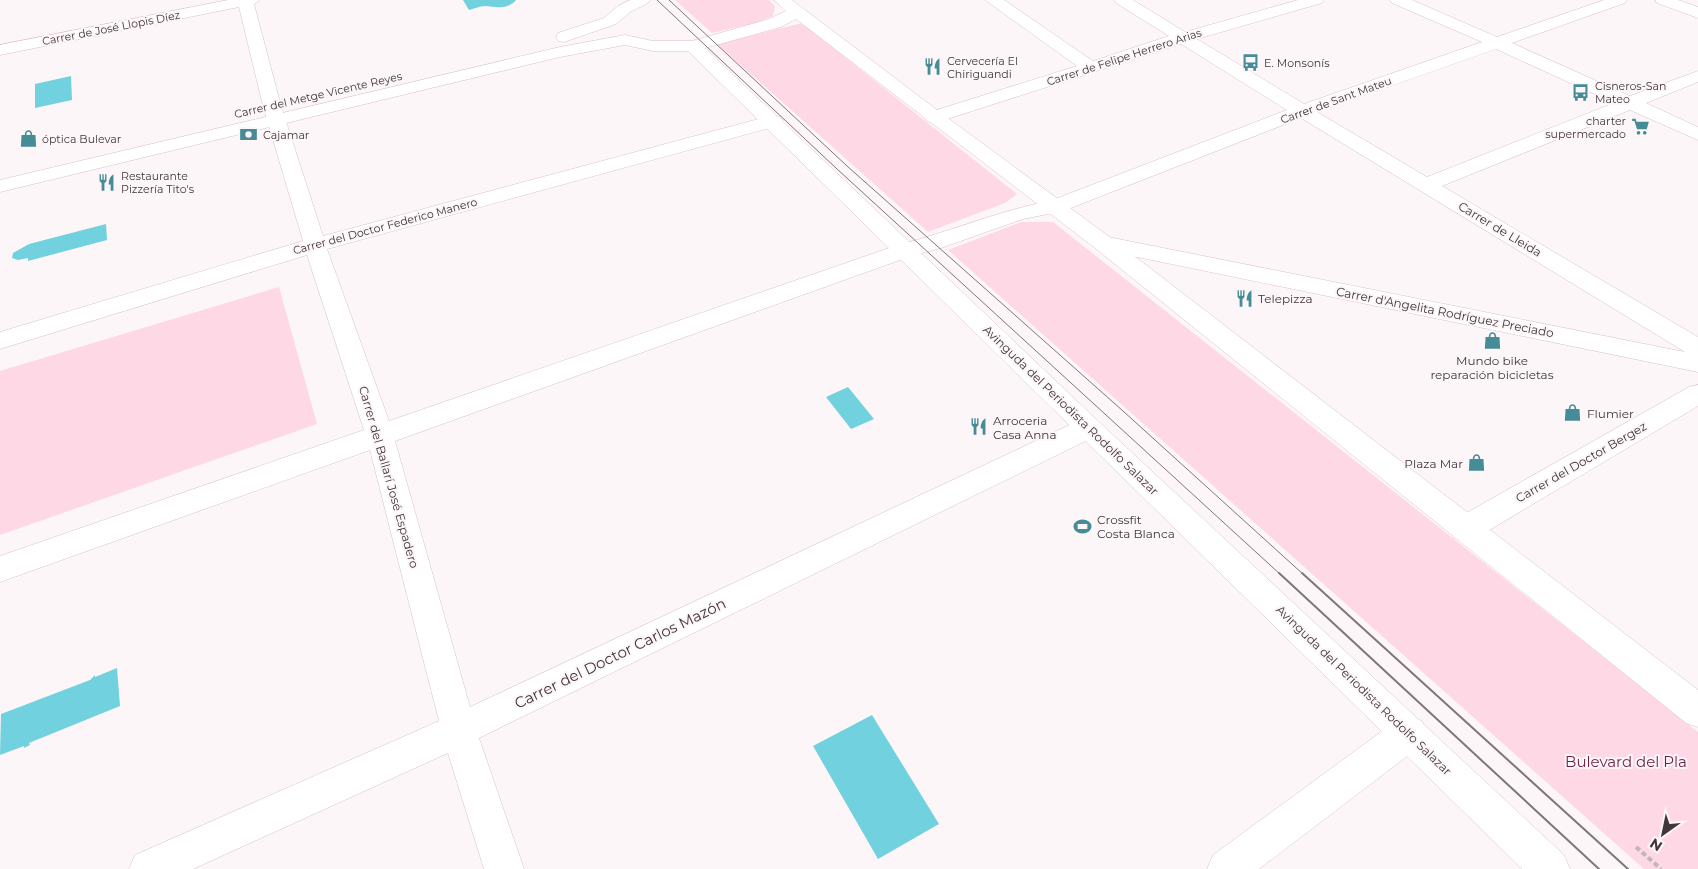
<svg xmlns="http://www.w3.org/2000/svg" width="1698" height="869" viewBox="0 0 1698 869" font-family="Montserrat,sans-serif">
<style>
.green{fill:#fed8e5}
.water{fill:#71d1df}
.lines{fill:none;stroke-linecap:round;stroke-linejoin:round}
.minor-casing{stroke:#dcbfc9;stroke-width:1}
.tertiary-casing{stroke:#dcbfc9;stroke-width:1}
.path{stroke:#bfb7ba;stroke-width:4;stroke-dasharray:5 3;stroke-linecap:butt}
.minor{fill:#fff;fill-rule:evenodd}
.tertiary{fill:#fff;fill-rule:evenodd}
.tram-far1{stroke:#80767a;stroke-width:1}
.tram{stroke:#80767a;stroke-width:2}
.labels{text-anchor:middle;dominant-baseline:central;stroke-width:4;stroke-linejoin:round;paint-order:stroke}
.far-street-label{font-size:11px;fill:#42363a;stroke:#fcf6f8}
.far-poi-label{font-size:11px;fill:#42363a;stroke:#fcf6f8;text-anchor:start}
.street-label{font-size:12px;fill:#42363a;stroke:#fcf6f8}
.poi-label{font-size:12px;fill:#42363a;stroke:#fcf6f8;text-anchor:start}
.near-street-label{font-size:15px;fill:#42363a;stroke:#fcf6f8}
.near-park-label{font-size:15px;fill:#711e45;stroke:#fcf6f8}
</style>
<rect width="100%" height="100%" fill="#fcf6f8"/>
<!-- green -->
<path class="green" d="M675 0H769L775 6 773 16 755 23 712 33Z
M802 23 1017 194 1005 203 928 232 717 44Z
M1021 222H1053L1698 732V869H1644L948 250Z
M279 287 317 424 0 535V371Z"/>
<!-- water -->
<path class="water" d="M463 0H516C508 10 495 7 485 6 480 6 473 9 469 10Z
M71 76 72 100 35 108V84Z
M106 224 107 240 28 261V258L18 260 12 258 13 253 29 244Z
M848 387 874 419 851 429 826 397Z
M117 668 120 706 29 743 30 745 24 748V746L0 755 1 714 90 680 95 675V677Z
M872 715 939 824 878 859 813 746Z"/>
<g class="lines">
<defs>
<path id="minor" d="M228 0H260L254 4 281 106 323 236 766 117 773 115 780 117 783 121 780 125 327 249 389 421 898 245C950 232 997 211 1050 201L1287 110 1181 44 941 121 934 123 927 121 924 117 927 113 1077 66 985 0H1004L1093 61 1169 36 1116 3 1114 0H1133L1185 32 1298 0H1324L1322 3 1197 39 1304 104 1482 42 1392 3 1390 0H1412L1497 37 1604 0H1627L1625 3 1512 43 1630 96 1698 71V82L1646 103 1698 127V140L1630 110 1442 186 1698 337V372L1103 250 1095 248 1092 243 1095 238 1103 236 1685 352 1301 118 1063 211 1023 219 941 248 914 255 395 441 470 707 1078 421 1088 418 1098 421 1102 428 1098 435 479 738 524 869H484L448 753 193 869H129L135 855 439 721 370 450 0 582V556L364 430 307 255 0 349V332L303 241 263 106 239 7 0 55V45ZM1496 49 1614 103 1427 177 1317 112Z
M1655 0H1678L1698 7V18L1657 3Z
M1698 385V406L1476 538 1465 541 1454 538 1450 529 1454 520 1689 387Z
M1409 716 1422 721 1427 733 1422 745 1259 869H1207L1213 855 1396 721Z"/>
<path id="tertiary" d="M630 0H650L648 3 630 12 616 24 564 42 558 41 556 37 558 33 604 18 618 6Z
M774 0H792L941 113 1111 238 1698 690V727L1686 723 1095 248 796 19 781 27 705 48 1098 421 1564 855 1570 869H1522L688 51H653L625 45 560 57 0 192V180L560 47 625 35 653 41H692L769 19 786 11Z"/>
</defs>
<!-- minor casing -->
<use href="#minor" class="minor-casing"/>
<!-- tertiary casing -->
<use href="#tertiary" class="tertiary-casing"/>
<!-- path -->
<path class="path" d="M1636 847 1661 869"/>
<!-- minor -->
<use href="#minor" class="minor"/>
<!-- tertiary -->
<use href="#tertiary" class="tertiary"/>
<!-- tram-far1 -->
<path class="tram-far1" d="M657 0 837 169 1281 575
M669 0 847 166 1123 411 1304 575"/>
<!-- tram -->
<path class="tram" d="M1279 573 1599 869
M1302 573 1628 869"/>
</g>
<!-- icons -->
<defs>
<symbol id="bus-bare" viewBox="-9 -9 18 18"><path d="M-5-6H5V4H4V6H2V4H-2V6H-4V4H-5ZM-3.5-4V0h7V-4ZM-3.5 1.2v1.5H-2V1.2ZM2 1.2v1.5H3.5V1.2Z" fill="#458c96" stroke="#fcf6f8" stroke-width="2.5" paint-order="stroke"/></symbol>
<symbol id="restaurant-bare" viewBox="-9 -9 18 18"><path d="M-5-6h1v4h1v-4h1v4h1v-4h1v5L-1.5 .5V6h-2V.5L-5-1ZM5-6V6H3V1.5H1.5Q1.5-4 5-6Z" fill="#458c96" stroke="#fcf6f8" stroke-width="2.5" paint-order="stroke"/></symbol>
<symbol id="supermarket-bare" viewBox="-9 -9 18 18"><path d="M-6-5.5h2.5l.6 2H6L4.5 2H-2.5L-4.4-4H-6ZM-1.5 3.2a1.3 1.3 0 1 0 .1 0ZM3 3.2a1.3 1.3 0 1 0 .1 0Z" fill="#458c96" stroke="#fcf6f8" stroke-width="2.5" paint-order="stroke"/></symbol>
<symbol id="bank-bare" viewBox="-9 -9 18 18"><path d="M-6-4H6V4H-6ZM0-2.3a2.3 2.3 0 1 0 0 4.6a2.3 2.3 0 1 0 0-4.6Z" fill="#458c96" stroke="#fcf6f8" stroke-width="2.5" paint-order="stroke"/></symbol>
<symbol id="shop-bare" viewBox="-9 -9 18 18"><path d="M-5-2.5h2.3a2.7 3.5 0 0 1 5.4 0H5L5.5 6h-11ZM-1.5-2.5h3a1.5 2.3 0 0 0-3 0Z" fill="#458c96" stroke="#fcf6f8" stroke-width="2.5" paint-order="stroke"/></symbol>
<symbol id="stadium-bare" viewBox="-9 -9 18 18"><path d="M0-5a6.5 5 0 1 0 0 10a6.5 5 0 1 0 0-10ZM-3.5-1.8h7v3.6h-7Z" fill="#458c96" stroke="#fcf6f8" stroke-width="2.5" paint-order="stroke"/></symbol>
</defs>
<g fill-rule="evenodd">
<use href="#bus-bare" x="1238" y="50" width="25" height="25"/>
<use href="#restaurant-bare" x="920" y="54" width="25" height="25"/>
<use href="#bus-bare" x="1568" y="80" width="25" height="25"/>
<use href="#supermarket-bare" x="1628" y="114" width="25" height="25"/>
<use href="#bank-bare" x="236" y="122" width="25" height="25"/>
<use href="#shop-bare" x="16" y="126" width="25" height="25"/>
<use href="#restaurant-bare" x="94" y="170" width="25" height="25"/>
<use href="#restaurant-bare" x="1232" y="286" width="25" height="25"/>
<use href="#shop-bare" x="1480" y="328" width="25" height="25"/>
<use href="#shop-bare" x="1560" y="400" width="25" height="25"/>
<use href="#restaurant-bare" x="966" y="414" width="25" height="25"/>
<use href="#shop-bare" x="1464" y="450" width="25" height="25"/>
<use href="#stadium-bare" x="1070" y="514" width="25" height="25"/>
</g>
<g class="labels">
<!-- far-street labels -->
<g class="far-street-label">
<text transform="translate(111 28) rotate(-11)">Carrer de José Llopis Díez</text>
<text transform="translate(1124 57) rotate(-18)">Carrer de Felipe Herrero Arias</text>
<text transform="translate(318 95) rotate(-13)">Carrer del Metge Vicente Reyes</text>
<text transform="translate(1336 100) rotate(-20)">Carrer de Sant Mateu</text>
<text transform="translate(385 226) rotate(-15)">Carrer del Doctor Federico Manero</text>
</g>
<!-- far-poi labels -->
<g class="far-poi-label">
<text x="947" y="61">Cervecería El<tspan x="947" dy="13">Chiriguandi</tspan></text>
<text x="1264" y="63">E. Monsonís</text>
<text x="1595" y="86">Cisneros-San<tspan x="1595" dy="13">Mateo</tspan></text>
<text x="1626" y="121" text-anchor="end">charter<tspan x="1626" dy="13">supermercado</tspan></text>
<text x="263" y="135">Cajamar</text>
<text x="42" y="139">óptica Bulevar</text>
<text x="121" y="176">Restaurante<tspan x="121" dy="13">Pizzería Tito's</tspan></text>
</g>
<!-- street labels -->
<g class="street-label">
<text transform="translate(1500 229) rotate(31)">Carrer de Lleida</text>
<text transform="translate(1445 312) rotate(11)">Carrer d'Angelita Rodríguez Preciado</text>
<text transform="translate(1071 410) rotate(44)">Avinguda del Periodista Rodolfo Salazar</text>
<text transform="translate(1581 462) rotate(-30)">Carrer del Doctor Bergez</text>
<text transform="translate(389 477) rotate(74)">Carrer del Ballarí José Espadero</text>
<text transform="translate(1364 690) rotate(44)">Avinguda del Periodista Rodolfo Salazar</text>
</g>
<!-- poi labels -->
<g class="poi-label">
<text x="1258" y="298">Telepizza</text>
<text x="1492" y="360" text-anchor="middle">Mundo bike<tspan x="1492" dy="14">reparación bicicletas</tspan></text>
<text x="1587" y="413">Flumier</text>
<text x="993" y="420">Arroceria<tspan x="993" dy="14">Casa Anna</tspan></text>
<text x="1463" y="463" text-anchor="end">Plaza Mar</text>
<text x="1097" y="519">Crossfit<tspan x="1097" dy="14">Costa Blanca</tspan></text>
</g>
<!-- near-street labels -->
<g class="near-street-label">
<text transform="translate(620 653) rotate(-26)">Carrer del Doctor Carlos Mazón</text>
</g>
<!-- near-park labels -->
<g class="near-park-label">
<text x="1626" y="761">Bulevard del Pla</text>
</g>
</g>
<!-- north arrow -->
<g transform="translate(1663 834) rotate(213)" stroke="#fcf6f8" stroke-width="4" paint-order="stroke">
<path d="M0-4L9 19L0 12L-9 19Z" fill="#42363a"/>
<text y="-8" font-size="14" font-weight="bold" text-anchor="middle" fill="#42363a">N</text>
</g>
</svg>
